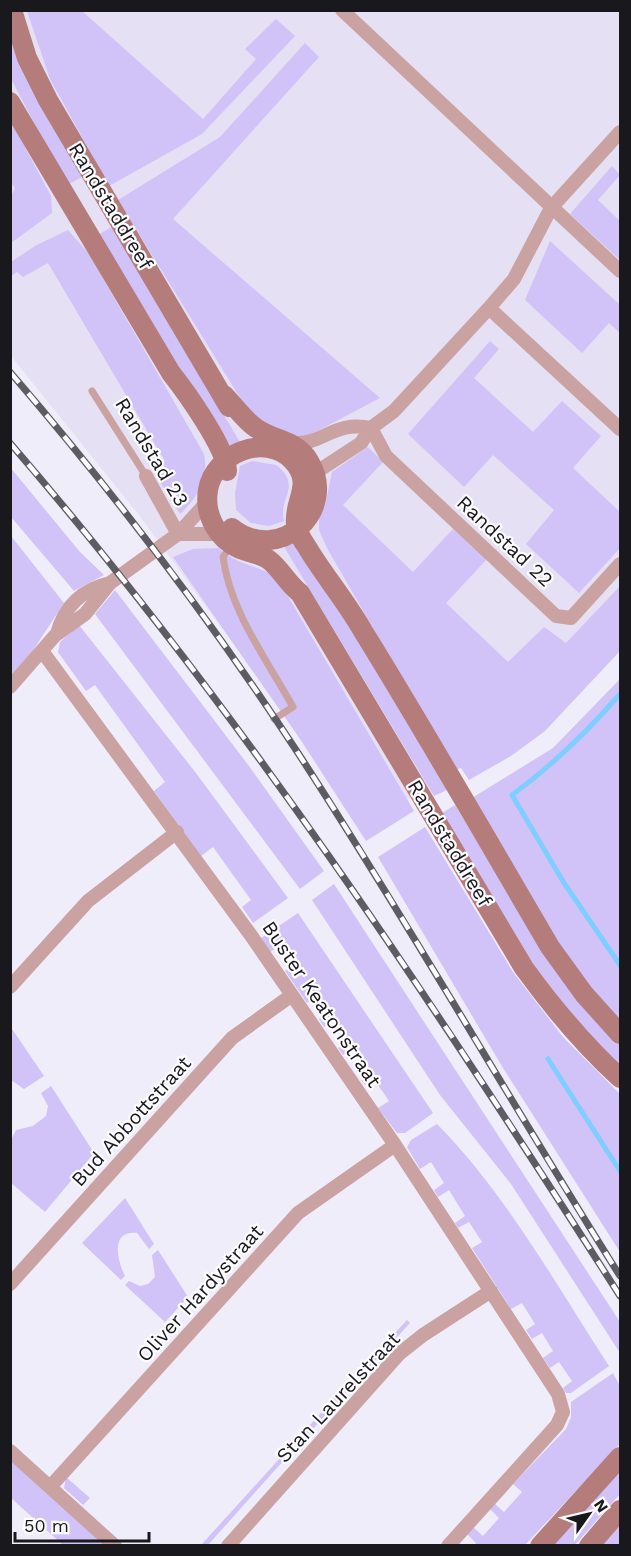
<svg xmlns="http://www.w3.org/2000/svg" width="631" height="1556" viewBox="0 0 631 1556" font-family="'Work Sans',sans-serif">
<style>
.built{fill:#e5e0f4}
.green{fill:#d1c2f8}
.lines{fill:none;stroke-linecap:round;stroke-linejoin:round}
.stream{stroke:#7ecfff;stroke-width:5}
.lane{stroke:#caa2a2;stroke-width:7}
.street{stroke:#caa2a2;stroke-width:14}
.secondary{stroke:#b57c7c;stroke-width:20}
.rail-casing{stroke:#5d5c63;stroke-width:7}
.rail{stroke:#fdfcff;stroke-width:4.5;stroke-dasharray:14;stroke-linecap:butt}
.labels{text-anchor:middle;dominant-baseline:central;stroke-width:4.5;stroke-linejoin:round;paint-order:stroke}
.street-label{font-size:20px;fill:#19181c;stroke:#fdfcff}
</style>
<rect width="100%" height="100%" fill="#f0edfa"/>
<!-- built -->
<path class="built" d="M10 11H620V631L554 700 367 827 139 515 11 356Z"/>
<!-- green -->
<path class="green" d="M27 11H82L203 119 256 59 245 49 276 19 295 36 202 134 109 186 50 79Z
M10 32 36 95 82 177 67 185 11 79Z
M305 43 319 57 173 219 380 398 306 437 290 436 252 417 118 200 220 137Z
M11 121 51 196 52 213 11 243 10 199 15 188 11 183Z
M612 166 620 175 598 200 620 221V260L570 214Z
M113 226 241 444 226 452 98 235Z
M68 230 89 254 204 454C209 479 198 497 180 514L152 469 165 461 48 263 23 277 17 272 11 276V262L35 246Z
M550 241 620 305V333L609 323 582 353 525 300Z
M490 341 499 349 474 378 533 432 562 401 601 436 573 468 620 512V548L579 593 526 544 554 510 493 455 464 487 408 434Z
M368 447 383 462 343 505 413 572 453 529 487 559 446 603 508 662 544 627 566 643 620 586V651L545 731 511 756 469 780 461 768 455 770 327 548 319 530V516L325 506 332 472Z
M252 461 276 465C303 486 278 497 284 521L269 526 251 523 236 510 235 493 240 466Z
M10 467 80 552 104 575 74 591 11 517Z
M11 536 64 603 28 658 11 678Z
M297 538 447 790 434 796 283 545Z
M218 548C238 565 254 565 276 576L414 811 366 841 300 739 173 557 193 549Z
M115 590 249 766 324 871 300 889 95 614Z
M79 625 196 773 288 898 253 923 242 907 251 900 213 847 201 856 154 791 165 782 95 685 86 691 58 652 60 642Z
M620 679V1023L583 980 550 933 472 798 553 748Z
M455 805 497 874 620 1043V1067L579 1023 537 970 442 813Z
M425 827 513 972 563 1037 620 1094V1252L503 1068 378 857Z
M334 884 620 1322V1353L511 1184 440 1095 312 900Z
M298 913 433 1113 405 1133H397L378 1108 389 1101 374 1079 365 1085 361 1080 371 1073 354 1049 343 1055 338 1048 348 1040 334 1020 324 1027 319 1019 328 1012 317 996 307 1003 285 971 295 964 281 945 270 952 261 938Z
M10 1026 44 1076 24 1089 11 1080Z
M51 1086 94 1153 45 1212 11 1183V1140L16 1130 33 1126 46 1116 48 1106 41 1093Z
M437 1124C506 1194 555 1283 609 1366L571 1393H566L563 1388 572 1381 559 1362 550 1368 543 1358 553 1351 542 1333 532 1339 526 1330 535 1324 522 1303 511 1309 472 1248 482 1242 469 1222 458 1228 455 1223 465 1216 449 1190 438 1197 434 1190 444 1183 431 1162 420 1169 407 1147 411 1140Z
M125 1198 154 1244 149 1249 137 1233C110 1230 117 1260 125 1276L121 1280 82 1243Z
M158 1250 188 1297 165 1322 125 1285 129 1281 140 1286 148 1284 155 1277 152 1255Z
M407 1320 410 1323 301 1442 297 1439Z
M613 1373 620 1386V1444L525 1545H474L476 1543 467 1534 473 1527 483 1536 499 1518 490 1509 495 1504 504 1512 522 1492 513 1484 566 1429 571 1417V1402Z
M290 1447 293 1450 208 1545H201Z
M10 1459 106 1545H63L11 1498Z
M620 1467V1494L575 1545 551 1546Z
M66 1477 90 1498 83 1505 64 1488Z
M620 1522V1545L599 1546Z"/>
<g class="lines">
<!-- stream -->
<path class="stream" d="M620 694C587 732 553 765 512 795L564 883 620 965
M548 1059 620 1171"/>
<!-- lane -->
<path class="lane" d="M92 391 146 476
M230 547 223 557C230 611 267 660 293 707L274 719"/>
<!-- street -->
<path class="street" d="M342 10 620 271
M489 308 620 429
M371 428 386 456 556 616 571 618 620 564
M291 443C323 446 333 420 371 428
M315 473 361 443 371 428 394 411 489 308 514 279 551 208 620 132
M146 476 178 534
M178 534H211L218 532
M110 583 85 614 57 634C64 606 83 589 110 583Z
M110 583 178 534 207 502
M42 651 250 934 395 1145 558 1394 563 1412 557 1425 448 1546
M10 687 59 631
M10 987 88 901 177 832
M10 1284 232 1038 292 995
M10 1451 115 1546
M50 1487 298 1213 395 1145
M228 1546 399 1354 423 1335 491 1291"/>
<!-- secondary -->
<path class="secondary" d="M12 10 27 58 48 100 229 407
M10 102 171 373C186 392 226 448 227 471
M224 395C234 405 244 420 256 428 274 441 296 439 309 461 339 511 279 565 232 528
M620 1034 584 994 550 947C488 841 427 735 363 631 347 603 327 579 310 552 305 543 297 534 296 524 293 500 315 484 292 460 264 432 214 454 208 490 204 515 217 539 240 549 250 553 261 554 269 560 280 568 288 584 300 593L524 968C553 1008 584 1045 620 1078
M540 1546 620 1457
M589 1546 620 1510"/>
<defs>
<path id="rail" d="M10 372C114 493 211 620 298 753 410 925 511 1103 620 1276
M10 443C239 708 432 1001 620 1296"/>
</defs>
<!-- rail casing -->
<use href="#rail" class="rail-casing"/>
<!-- rail -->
<use href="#rail" class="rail"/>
</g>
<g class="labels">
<!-- street labels -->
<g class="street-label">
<text transform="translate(111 206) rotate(59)">Randstaddreef</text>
<text transform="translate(152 452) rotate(59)">Randstad 23</text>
<text transform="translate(505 541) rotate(43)">Randstad 22</text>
<text transform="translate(450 843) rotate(59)">Randstaddreef</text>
<text transform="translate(322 1004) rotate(56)">Buster Keatonstraat</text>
<text transform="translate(131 1121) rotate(-48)">Bud Abbottstraat</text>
<text transform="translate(200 1293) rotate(-48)">Oliver Hardystraat</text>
<text transform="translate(338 1397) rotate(-47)">Stan Laurelstraat</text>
</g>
</g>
<!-- border -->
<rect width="631" height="1556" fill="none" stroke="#19181c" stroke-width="24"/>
<!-- north arrow -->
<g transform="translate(589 1514) rotate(56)" stroke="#fdfcff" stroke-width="4.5" paint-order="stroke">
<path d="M0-4.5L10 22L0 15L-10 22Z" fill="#19181c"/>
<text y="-9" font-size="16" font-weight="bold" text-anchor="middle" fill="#19181c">N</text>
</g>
<!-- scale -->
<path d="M15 1532v9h134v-9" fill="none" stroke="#19181c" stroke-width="3"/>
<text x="24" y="1532" font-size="18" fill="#19181c" stroke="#fdfcff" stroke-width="4.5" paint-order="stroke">50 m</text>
</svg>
